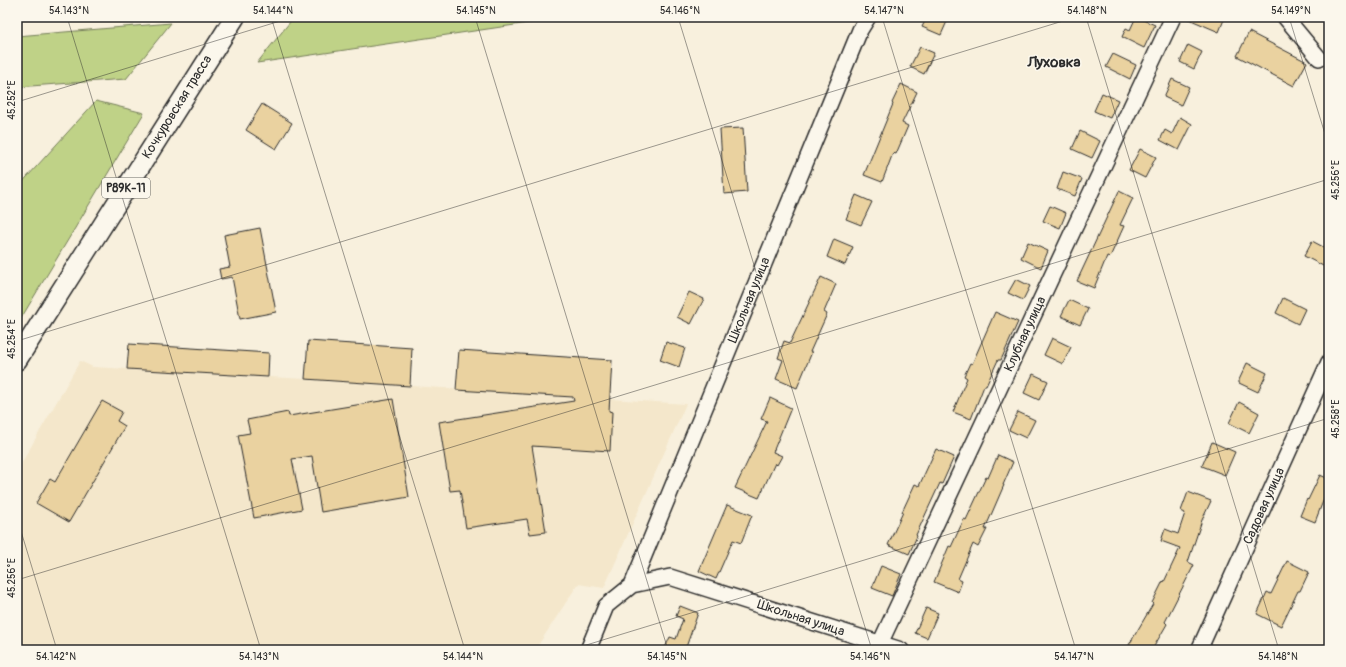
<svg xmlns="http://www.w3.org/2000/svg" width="1346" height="667" viewBox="0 0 1346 667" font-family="Pangolin,sans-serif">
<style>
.built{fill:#f4e7cb}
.green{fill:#bfd287;stroke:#757e59}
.building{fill:#ead2a0;stroke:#2b2b2b}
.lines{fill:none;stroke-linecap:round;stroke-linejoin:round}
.minor-casing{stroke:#2b2b2b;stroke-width:18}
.major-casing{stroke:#2b2b2b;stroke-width:22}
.minor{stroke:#fbf7ec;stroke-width:15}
.major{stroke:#fbf7ec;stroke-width:19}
.ticks{fill:none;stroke:#2b2b2b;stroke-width:1;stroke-opacity:0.45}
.labels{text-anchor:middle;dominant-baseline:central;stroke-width:3;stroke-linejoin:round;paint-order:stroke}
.shield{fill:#fbf7ec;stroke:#696865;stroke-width:1}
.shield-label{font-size:12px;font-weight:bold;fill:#2b2b2b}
.street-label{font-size:13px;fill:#2b2b2b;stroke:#fbf7ec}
.quarter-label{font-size:15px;font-weight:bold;fill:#2b2b2b;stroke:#fbf7ec}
.neatline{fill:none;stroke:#2b2b2b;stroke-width:1.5}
.ticks-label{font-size:10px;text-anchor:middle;fill:#2b2b2b}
</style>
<rect width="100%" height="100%" fill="#f8f0dd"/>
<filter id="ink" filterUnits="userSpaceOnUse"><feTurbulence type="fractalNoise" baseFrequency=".025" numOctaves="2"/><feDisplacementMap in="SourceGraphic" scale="8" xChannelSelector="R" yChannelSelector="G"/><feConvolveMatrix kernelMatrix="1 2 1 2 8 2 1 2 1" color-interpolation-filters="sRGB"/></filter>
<g filter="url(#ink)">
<!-- built -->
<path class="built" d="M80 361 93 367 305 379 686 404 604 588 578 584 535 650H17V471Z"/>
<!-- green -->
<path class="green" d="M294 17H569L257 63Z
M171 23 126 79 17 87V36Z
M96 101 144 113 17 325V188Z"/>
<!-- building -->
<path class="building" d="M927 17H949L941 35 922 27Z
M1136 17 1155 25 1144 48 1122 37 1126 28 1130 30Z
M1184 17H1225L1219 32Z
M1249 32 1307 62 1294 86 1237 56Z
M1188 45 1202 52 1194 69 1180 62Z
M920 47 934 53 924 74 910 67Z
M1113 54 1136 65 1130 79 1106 67Z
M1172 79 1189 87 1181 105 1164 97Z
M901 84 917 92 902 123 908 126 896 154 893 153 882 182 864 175 893 104 892 103Z
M1102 93 1118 100 1110 118 1094 111Z
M262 104 292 123 276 149 246 130Z
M1180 117 1192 124 1179 150 1160 140 1165 130 1172 134Z
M743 128 747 192 724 194 720 129Z
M1080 131 1100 141 1092 158 1072 149Z
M1140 149 1156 157 1145 178 1129 170Z
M1063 172 1082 179 1075 196 1057 189Z
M1119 191 1133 198 1120 225 1124 226 1110 257 1107 256 1094 288 1077 281Z
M856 195 872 202 861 225 846 219Z
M1050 206 1066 213 1060 228 1043 221Z
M260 228 276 312 240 319 232 277 221 279 219 269 230 267 224 235Z
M834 239 853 247 845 265 827 257Z
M1312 241 1329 250V269L1304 256Z
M1028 242 1048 251 1041 268 1021 258Z
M821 277 836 284 824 312 827 314 810 352H812L797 388 776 379 783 360 778 358 784 341 790 343Z
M1016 279 1030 286 1023 300 1008 293Z
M689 292 704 299 691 324 677 317Z
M1283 298 1305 309 1298 324 1276 313Z
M1069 300 1088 309 1080 325 1061 316Z
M995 312 1018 322 1001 360H998L986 386H984L971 419 953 412 967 378 964 376 970 363 972 364Z
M1052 338 1071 347 1063 364 1044 355Z
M308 341 412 348 410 386 305 379Z
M666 342 685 348 679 367 660 360Z
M129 344 269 353 268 377 127 369Z
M459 350 612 360 609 411 612 412 610 451 532 446 546 532 530 534 527 519 466 528 460 490 450 491 439 422 574 401 573 397 456 390Z
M1247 363 1267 373 1258 392 1239 383V380Z
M1033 374 1048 381 1039 400 1024 393Z
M770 398 791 408 773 452 782 456 777 465 775 463 759 498 735 488 767 421 761 419Z
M393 399 409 497 321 512 312 456 292 459 302 509 254 518 238 435 250 433 247 420 288 412 289 416Z
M102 401 122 412 117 421 125 426 69 522 36 503 50 479 55 482Z
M1239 402 1259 413 1249 433 1229 423Z
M1018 412 1035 420 1026 438 1009 430Z
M1212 442 1235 452 1225 475 1202 466Z
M936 449 954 457 942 484 940 483 916 535 917 536 909 554 888 545 903 512H902L915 484 919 486Z
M998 455 1013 462 1003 485H1004L985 529H987L978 547 973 544 958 579 962 581 958 592 934 582 949 546 951 547 964 519 966 520 986 477 988 478Z
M1320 475 1329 479V491L1326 497 1325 496 1315 522 1300 516 1307 499 1308 500Z
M1188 492 1211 501 1202 520 1188 562 1194 565 1165 622 1167 624 1152 650H1126L1153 604 1152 603 1163 581 1164 582 1180 548 1161 541 1165 529 1178 534 1185 513 1181 511Z
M727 505 752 515 741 543 733 540 716 579 699 571Z
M1287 561 1309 572 1300 591H1298L1281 626 1257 614 1267 592 1271 594Z
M881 566 901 574 892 596 872 588Z
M680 606 698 613 685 650H664L670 637 676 639 683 619 676 616Z
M926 608 938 613 927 638 915 633Z"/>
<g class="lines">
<defs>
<path id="minor" d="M1285 17 1319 58
M632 585 860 30 868 17
M588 650 606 606 632 585 670 577 901 650
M877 650 1173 17
M1199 650 1329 362"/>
<path id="major" d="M17 360 235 17"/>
</defs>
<!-- minor casing -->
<use href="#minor" class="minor-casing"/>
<!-- major casing -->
<use href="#major" class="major-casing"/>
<!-- minor -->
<use href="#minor" class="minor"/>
<!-- major -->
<use href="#major" class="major"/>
</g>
</g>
<!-- ticks -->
<path class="ticks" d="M67 17 261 650M271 17 465 650M475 17 668 650M678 17 872 650M882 17 1076 650M1086 17 1279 650M1289 17 1329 147M17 102 293 17M17 341 1076 17M17 518 57 650M17 580 1329 179M570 650 1329 418"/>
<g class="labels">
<!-- shield labels -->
<rect class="shield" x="102" y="178" width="48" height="20" rx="3"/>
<g class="shield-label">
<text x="126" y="188">Р89К-11</text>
</g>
<!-- street labels -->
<g class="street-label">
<text transform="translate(177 107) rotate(-58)">Кочкуровская трасса</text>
<text transform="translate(749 300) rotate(-68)">Школьная улица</text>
<text transform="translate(1025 334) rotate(-65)">Клубная улица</text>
<text transform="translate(1264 506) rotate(-66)">Садовая улица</text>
<text transform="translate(801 618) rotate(18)">Школьная улица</text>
</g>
<!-- quarter labels -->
<g class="quarter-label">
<text x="1054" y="62">Луховка</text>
</g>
</g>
<!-- margin -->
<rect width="1346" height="667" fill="none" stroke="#fbf7ec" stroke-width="44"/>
<rect x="22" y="22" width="1302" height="623" class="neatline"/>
<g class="ticks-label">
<text x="69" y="14">54.143°N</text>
<text x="273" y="14">54.144°N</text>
<text x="476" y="14">54.145°N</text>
<text x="680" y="14">54.146°N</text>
<text x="884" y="14">54.147°N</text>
<text x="1087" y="14">54.148°N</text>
<text x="1291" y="14">54.149°N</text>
<text transform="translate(11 100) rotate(-90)" y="4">45.252°E</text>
<text transform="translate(1335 180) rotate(-90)" y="4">45.256°E</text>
<text transform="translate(11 339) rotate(-90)" y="4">45.254°E</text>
<text transform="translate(1335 419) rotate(-90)" y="4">45.258°E</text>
<text transform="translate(11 578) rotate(-90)" y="4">45.256°E</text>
<text x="56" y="660">54.142°N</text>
<text x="259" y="660">54.143°N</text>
<text x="463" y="660">54.144°N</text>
<text x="667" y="660">54.145°N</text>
<text x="870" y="660">54.146°N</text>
<text x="1074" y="660">54.147°N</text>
<text x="1278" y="660">54.148°N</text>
</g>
</svg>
